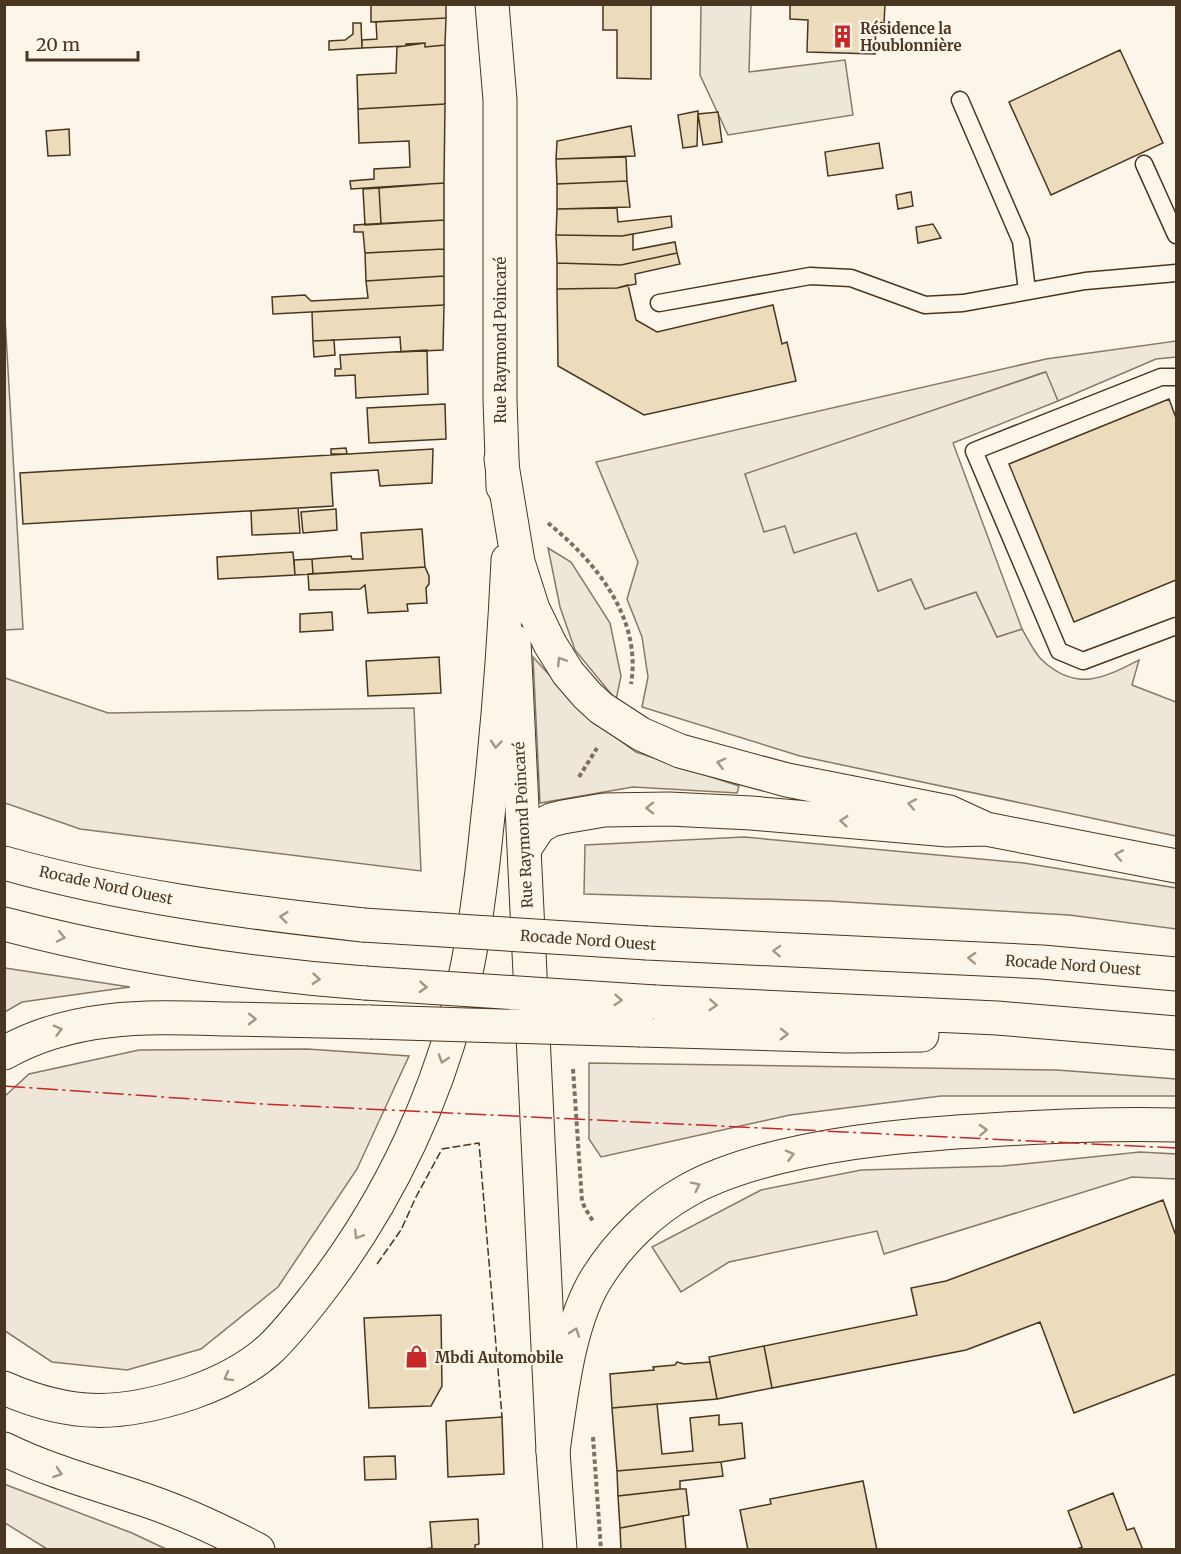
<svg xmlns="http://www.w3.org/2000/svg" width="1181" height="1554" viewBox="0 0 1181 1554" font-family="Merriweather,serif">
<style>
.green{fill:#ede6d9;stroke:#887966;stroke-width:1.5}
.parking{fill:#ede7d9;stroke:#887966;stroke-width:1.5}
.building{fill:#ecdcbc;stroke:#4a3520;stroke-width:1.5}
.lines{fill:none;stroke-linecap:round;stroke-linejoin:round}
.lane-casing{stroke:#4a3520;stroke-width:19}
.primary-casing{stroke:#4a3520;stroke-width:35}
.highway-casing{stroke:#4a3520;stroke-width:35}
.path{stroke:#7f6f5c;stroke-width:4;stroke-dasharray:4.5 3;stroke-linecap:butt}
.lane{stroke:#fbf6e9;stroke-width:16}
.primary{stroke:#fbf6e9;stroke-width:33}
.highway{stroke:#fbf6e9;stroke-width:33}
.highway-bridge-casing{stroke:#4a3520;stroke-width:35;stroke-linecap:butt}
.highway-bridge{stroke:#fbf6e9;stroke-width:33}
.fence{stroke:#4a3520;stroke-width:1.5;stroke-dasharray:8 3;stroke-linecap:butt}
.power{stroke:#c62828;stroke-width:1.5;stroke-dasharray:21 4.5 3 4.5;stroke-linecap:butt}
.oneway{stroke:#a29684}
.labels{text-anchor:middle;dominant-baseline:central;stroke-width:4.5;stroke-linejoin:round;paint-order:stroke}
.poi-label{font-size:15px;font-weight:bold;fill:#4a3520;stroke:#fbf6e9;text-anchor:start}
.street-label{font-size:15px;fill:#4a3520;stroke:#fbf6e9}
</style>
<rect width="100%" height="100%" fill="#fbf6e9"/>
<!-- green -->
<path class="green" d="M1176 341V357L1156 359 1058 401 1045 372 745 475 785 526 856 533 878 591 911 579 925 609 976 592 997 637 1022 629C1028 639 1034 653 1043 661 1077 692 1104 678 1139 660L1132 685 1176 702V836L800 756 642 707 648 677 642 637 627 599 638 562 596 462 1046 359Z
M548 548 571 562 610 623 621 676 616 700 575 650 560 607Z
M533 657 587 716 636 752 739 786 737 793 633 787 540 803Z
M5 678 108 713 414 708 421 871 80 829 5 803Z
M744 837 1024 863 1176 888V929L1069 915 828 901 584 894 585 845Z
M5 968 130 987 22 1002 5 1012Z
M307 1049 409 1056 357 1169 278 1287 201 1349 127 1370 52 1362 5 1331V1096L29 1074 139 1050Z
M589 1063 1057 1070 1176 1079V1096H941L790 1115 601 1157 589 1139Z
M1140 1152 1176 1154V1179L1132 1177 884 1254 877 1231 729 1262 681 1292 652 1247 761 1190 861 1170 1003 1166Z
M4 1484 132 1533 166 1549H47L5 1523Z"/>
<!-- parking -->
<path class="parking" d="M701 5H751L749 72 845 60 853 115 728 135 700 75Z
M4 300 23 629 5 630H4Z
M1046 372 1058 401 953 443 1022 629 997 637 976 592 925 609 911 579 878 591 856 533 794 553 785 526 764 532 745 474Z"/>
<!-- building -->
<path class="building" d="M371 4H446V18L371 22Z
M603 4H651V79L617 78V30H603Z
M790 4H885L884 23 876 22 875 54 807 52 808 20 790 19Z
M446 18 445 45 425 47V43L406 44V46L362 48V40L377 39 376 22Z
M353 23H361L362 48 329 50V41L345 40 353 34Z
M425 43V47L445 45V104L358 109 357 75 396 73 397 47Z
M1120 50 1163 143 1051 195 1009 102Z
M445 104 444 183 351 189 350 181 374 179V169L410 167 409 141 359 143 358 109Z
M698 111 697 146 683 148 678 115Z
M718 112 722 142 703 145 698 114Z
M631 126 635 156 556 159 557 141Z
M69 129 70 155 48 156 46 131Z
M879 143 883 168 828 176 825 152Z
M626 157 627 181 557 184 556 159Z
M627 181 630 207 557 209V184Z
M444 183V220L381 224 379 188Z
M379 188 381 224 365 225 363 189Z
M911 192 913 206 898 209 896 195Z
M617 208 618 222 671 216 672 227 622 236 556 235 557 209Z
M444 220V249L365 253 363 232H354V225Z
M933 224 941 238 918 243 916 227Z
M633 234V250L675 242 677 253 621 265 557 263 556 235 622 236Z
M444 249V276L366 281 365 253Z
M677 253 680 264 635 274 636 284 617 288 557 289V263L621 265Z
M444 276V305L273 314 272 297 305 295 311 301 368 298 366 281Z
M628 285 636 320 657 332 773 305 782 344 787 342 796 381 644 415 558 366 557 289 617 288Z
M444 305 443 350 401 352 400 337 313 341 312 312Z
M334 340 335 355 314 357 313 341Z
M427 350 428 394 356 398 355 375 335 376V369H341L340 355Z
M1169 399 1176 418V580L1074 622 1009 464Z
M445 404 446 439 369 443 367 408Z
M346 448 347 454H331V449Z
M433 449 432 483 380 486 378 470 331 473 333 506 23 524 20 473Z
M298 508 300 533 252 535 251 511Z
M336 509 337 530 303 533 301 512Z
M422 529 425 567 313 574 312 559 351 556 352 559H363L361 533Z
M293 552 295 575 218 579 217 557Z
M312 559 313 574 295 575 294 560Z
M425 567 429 576V584L426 588 427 603 407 604 408 611 368 613 365 585 360 589 309 590 308 574Z
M332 612 333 630 300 632V614Z
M439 657 441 693 368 696 366 661Z
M1163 1200 1176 1236V1374L1074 1413 1040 1322 966 1350 772 1388 764 1346 917 1315 911 1288 946 1281Z
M441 1315 442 1386 431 1406 369 1408 364 1318Z
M764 1346 772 1388 717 1399 709 1357Z
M677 1362 684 1364 710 1362 717 1399 612 1408 610 1374 654 1370 653 1367 675 1365Z
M657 1404 662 1454 693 1451 690 1418 719 1415V1425L742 1423 745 1458 721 1462 617 1471 612 1408Z
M502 1417 504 1474 448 1477 446 1421Z
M395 1456 396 1479 365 1480 364 1457Z
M721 1462 723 1476 680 1481V1489L618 1496 617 1471Z
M863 1481 877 1550H748L740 1510 771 1504 770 1499Z
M680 1489H686L689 1515 620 1528 618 1496Z
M1113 1493 1127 1530 1134 1528 1143 1550H1075L1082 1547 1068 1511Z
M683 1516 686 1550H621L620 1528Z
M478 1519 479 1544 475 1545V1550H416L432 1548 430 1522Z"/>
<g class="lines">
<defs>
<path id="lane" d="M960 100 1021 241 1027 291
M1144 164 1176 235
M659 303 810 276 851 278 925 305 963 303 1085 281 1176 273
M1176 377H1161L974 451 1059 651 1083 661 1176 626"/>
<path id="primary" d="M492 4 500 100V400L503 487
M514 641 553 1451 560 1550"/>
<path id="highway" d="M501 459 518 562 533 609 550 644 568 673 587 695 601 708 641 734 680 751 787 780 949 812 986 829
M525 848 539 827 551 820 563 817 604 810 669 809 751 813 948 830 986 829 1176 866
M4 863C121 896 243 912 363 925
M4 924C122 955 243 974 365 983
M647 943 1042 962 1176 974
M655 1002 997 1018 1176 1033
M641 1030 846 1036 922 1035
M4 1053C75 1013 150 1017 228 1019 275 1020 323 1021 370 1022
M4 1388C72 1418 122 1416 191 1393 220 1383 248 1369 270 1349 288 1332 303 1312 318 1293 389 1201 442 1090 465 977 476 927 482 876 487 825 497 737 504 649 508 560
M4 1449C51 1472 99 1484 148 1501 186 1514 222 1531 258 1550
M553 1451C561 1397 568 1322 598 1276 619 1243 651 1211 685 1192 714 1175 747 1165 779 1157 849 1140 919 1134 990 1130 1052 1126 1114 1123 1176 1125"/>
</defs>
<!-- lane casing -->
<use href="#lane" class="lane-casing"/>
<!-- primary casing -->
<use href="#primary" class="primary-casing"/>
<!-- highway casing -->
<use href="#highway" class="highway-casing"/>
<!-- path -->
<path class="path" d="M548 523C596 562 642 618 631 684
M579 777 597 748
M573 1069 582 1201 585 1208 594 1223
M593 1437 601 1550"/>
<!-- lane -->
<use href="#lane" class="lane"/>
<!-- primary -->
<use href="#primary" class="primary"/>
<!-- highway -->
<use href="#highway" class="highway"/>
<defs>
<path id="highway-bridge" d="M363 925 647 943
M365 983 655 1002
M370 1022 641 1030"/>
</defs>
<!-- highway-bridge casing -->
<use href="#highway-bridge" class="highway-bridge-casing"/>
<!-- highway-bridge -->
<use href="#highway-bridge" class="highway-bridge"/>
<!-- fence -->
<path class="fence" d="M377 1264 401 1230 416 1197 442 1149 479 1143 502 1417"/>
<!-- power -->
<path class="power" d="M4 1086 264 1104 1176 1148"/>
</g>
<!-- one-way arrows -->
<defs><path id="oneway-chevron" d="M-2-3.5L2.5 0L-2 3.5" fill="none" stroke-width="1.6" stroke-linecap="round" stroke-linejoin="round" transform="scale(1.5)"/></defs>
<g class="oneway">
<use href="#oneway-chevron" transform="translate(561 661) rotate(-122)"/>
<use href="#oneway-chevron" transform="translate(496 744) rotate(95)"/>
<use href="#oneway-chevron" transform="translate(721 763) rotate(-165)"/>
<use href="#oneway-chevron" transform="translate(912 804) rotate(-169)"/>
<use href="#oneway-chevron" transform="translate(650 808) rotate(-180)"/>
<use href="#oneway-chevron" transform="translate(844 821) rotate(-175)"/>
<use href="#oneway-chevron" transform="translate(1119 855) rotate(-169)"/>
<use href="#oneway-chevron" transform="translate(284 917) rotate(-174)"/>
<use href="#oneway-chevron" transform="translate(61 937) rotate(12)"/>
<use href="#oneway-chevron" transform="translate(777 951) rotate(-178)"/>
<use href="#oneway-chevron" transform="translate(972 958) rotate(-177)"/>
<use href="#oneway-chevron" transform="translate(316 979) rotate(5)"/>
<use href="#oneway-chevron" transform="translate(423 987) rotate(4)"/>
<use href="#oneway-chevron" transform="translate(618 1000) rotate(4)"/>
<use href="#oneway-chevron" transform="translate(713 1005) rotate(3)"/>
<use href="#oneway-chevron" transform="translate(252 1019) rotate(1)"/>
<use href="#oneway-chevron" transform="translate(58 1030) rotate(-15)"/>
<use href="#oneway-chevron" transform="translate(784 1034) rotate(1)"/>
<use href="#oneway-chevron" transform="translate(443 1059) rotate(108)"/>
<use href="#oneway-chevron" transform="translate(983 1130) rotate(-3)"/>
<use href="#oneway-chevron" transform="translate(790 1155) rotate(-14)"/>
<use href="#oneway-chevron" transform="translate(696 1186) rotate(-26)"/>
<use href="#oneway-chevron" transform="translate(358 1235) rotate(122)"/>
<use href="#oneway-chevron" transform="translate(575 1332) rotate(-71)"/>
<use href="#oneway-chevron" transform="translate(228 1377) rotate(151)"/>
<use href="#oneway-chevron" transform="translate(58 1473) rotate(19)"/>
</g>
<!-- icons -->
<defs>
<symbol id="building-bare" viewBox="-9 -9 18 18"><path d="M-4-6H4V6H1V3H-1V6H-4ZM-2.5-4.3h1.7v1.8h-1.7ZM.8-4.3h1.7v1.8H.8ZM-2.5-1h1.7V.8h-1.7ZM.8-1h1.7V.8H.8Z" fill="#c62828" stroke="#fbf6e9" stroke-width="2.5" paint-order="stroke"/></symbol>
<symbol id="shop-bare" viewBox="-9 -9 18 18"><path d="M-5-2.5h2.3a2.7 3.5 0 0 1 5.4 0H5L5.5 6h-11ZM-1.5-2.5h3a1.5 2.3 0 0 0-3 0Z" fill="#c62828" stroke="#fbf6e9" stroke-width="2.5" paint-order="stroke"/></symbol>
</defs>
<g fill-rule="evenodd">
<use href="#building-bare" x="826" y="20" width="33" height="33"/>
<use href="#shop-bare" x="400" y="1340" width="33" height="33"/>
</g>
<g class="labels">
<!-- poi labels -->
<g class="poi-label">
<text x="860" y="28">Résidence la<tspan x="860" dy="17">Houblonnière</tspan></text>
<text x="435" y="1357">Mbdi Automobile</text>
</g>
<!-- street labels -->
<g class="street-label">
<text transform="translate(500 340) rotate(-90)">Rue Raymond Poincaré</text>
<text transform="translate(523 825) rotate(-93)">Rue Raymond Poincaré</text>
<text transform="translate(106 885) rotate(12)">Rocade Nord Ouest</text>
<text transform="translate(588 940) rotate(4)">Rocade Nord Ouest</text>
<text transform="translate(1073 965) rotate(4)">Rocade Nord Ouest</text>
</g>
</g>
<!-- border -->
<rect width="1181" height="1554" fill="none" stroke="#4a3520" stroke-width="12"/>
<!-- scale -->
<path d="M27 51v9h111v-9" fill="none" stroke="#4a3520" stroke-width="3"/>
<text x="36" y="51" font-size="18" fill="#4a3520" stroke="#fbf6e9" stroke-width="4.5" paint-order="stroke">20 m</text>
</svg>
